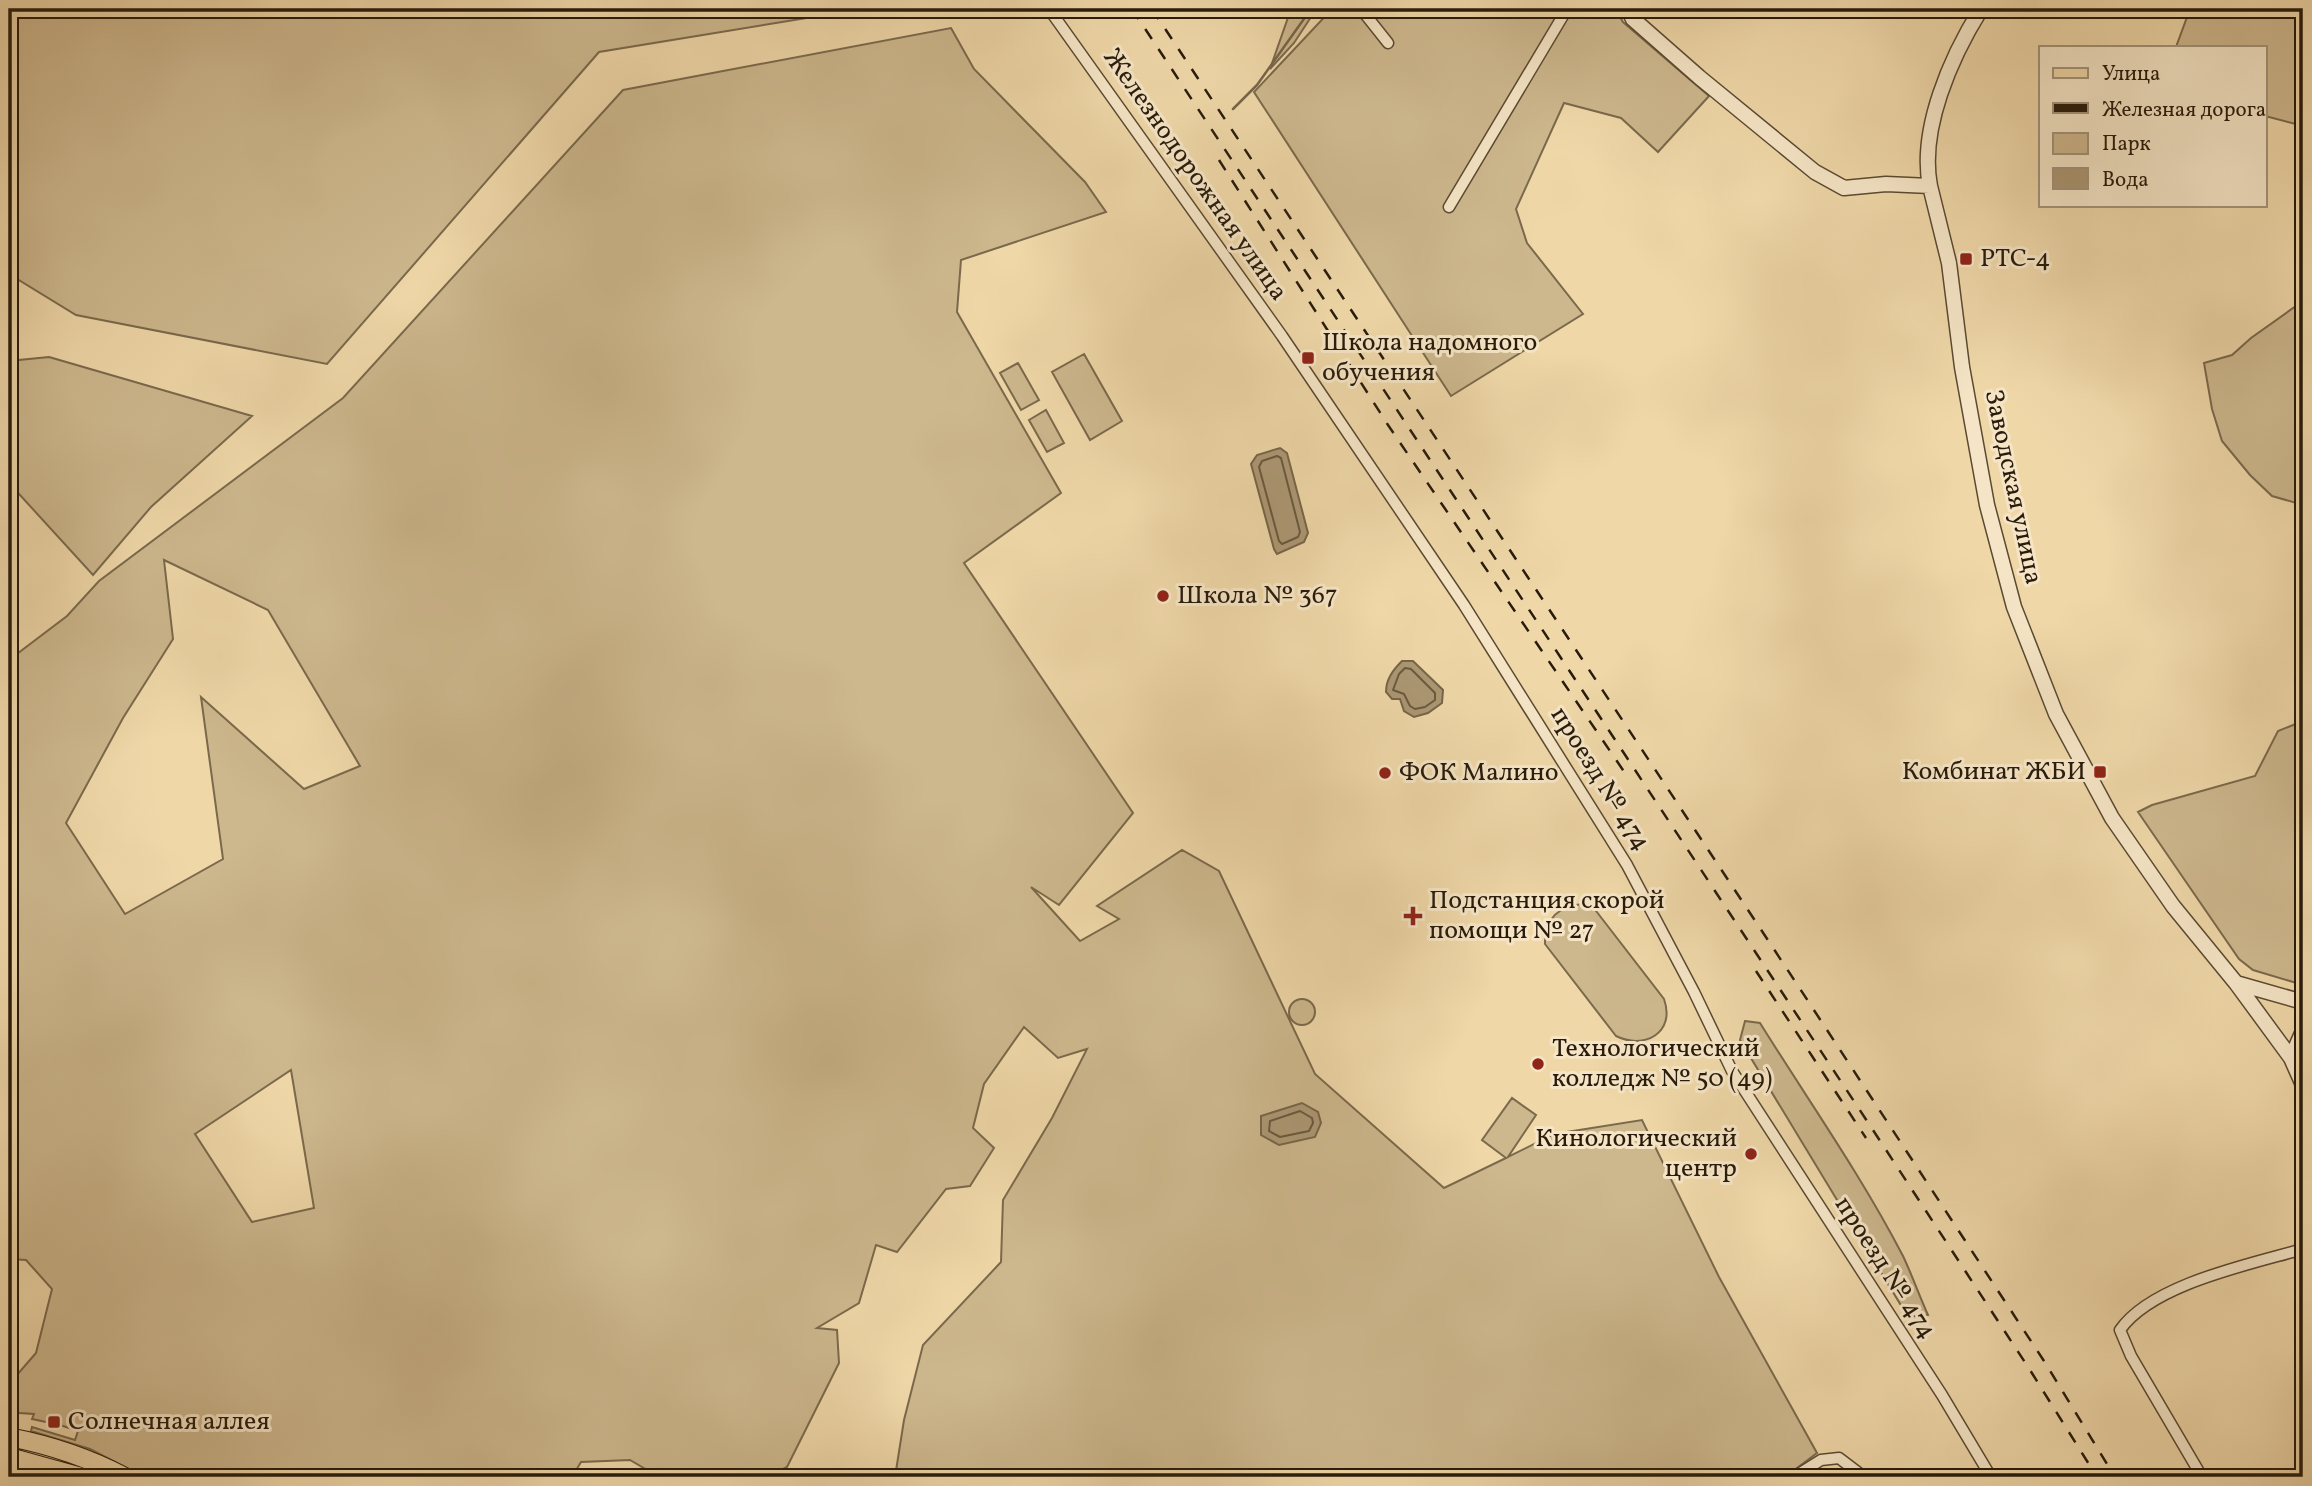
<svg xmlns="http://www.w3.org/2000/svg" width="2312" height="1486" viewBox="0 0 2312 1486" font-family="Vollkorn,serif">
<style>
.green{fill:#cdb78d;stroke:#7a694c;stroke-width:2;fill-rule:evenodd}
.water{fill:#ab9773;stroke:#776549;stroke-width:2}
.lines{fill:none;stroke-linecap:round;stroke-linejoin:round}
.shore{stroke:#6a593f;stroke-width:2}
.stream{stroke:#776549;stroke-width:2.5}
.minor-casing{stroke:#5a4a32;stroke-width:13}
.tertiary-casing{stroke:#5a4a32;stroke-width:17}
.primary-casing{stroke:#281b0b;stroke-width:20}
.minor{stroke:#f5e5c6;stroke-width:10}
.tertiary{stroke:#f5e5c6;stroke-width:14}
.primary{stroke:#efd7a8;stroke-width:18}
.rail{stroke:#281b0b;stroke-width:2.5;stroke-dasharray:12 12;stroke-linecap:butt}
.poi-dot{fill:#8f2418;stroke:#f5e5c6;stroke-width:2.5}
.labels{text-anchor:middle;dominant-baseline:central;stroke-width:6;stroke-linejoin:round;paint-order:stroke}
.street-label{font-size:26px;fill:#281b0b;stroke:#f5e5c6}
.poi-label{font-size:26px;fill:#281b0b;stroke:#f5e5c6;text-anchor:start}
</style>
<rect width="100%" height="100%" fill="#efd7a8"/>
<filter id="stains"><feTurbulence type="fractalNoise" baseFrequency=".00286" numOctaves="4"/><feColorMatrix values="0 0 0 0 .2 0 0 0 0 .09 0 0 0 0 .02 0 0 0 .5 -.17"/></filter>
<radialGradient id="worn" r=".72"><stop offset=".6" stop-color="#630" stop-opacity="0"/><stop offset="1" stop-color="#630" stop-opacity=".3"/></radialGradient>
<!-- green -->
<path class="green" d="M9 9H862L599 52 327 364 76 315 9 274Z
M1291 9H1311L1313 14 1294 43 1270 69Z
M1332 9H1615L1623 22 1709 96 1658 152 1621 118 1564 103 1516 209 1527 243 1583 314 1451 396 1254 92Z
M2190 9H2303V126L2265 116V47H2176Z
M951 28 974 69 1085 182 1106 212 961 260 957 312 1061 493 964 563 1133 813 1059 905 1031 887 1080 941 1119 919 1097 906 1182 850 1219 871 1315 1074 1444 1188 1506 1158 1482 1140 1512 1098 1536 1115 1508 1157 1554 1134 1642 1120 1719 1277 1817 1453 1785 1477H895L904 1420 923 1345 1001 1262 1003 1200 1052 1118 1087 1049 1058 1058 1024 1027 984 1084 973 1128 994 1148 970 1186 946 1189 897 1252 876 1245 859 1303 817 1328 837 1330 839 1363 787 1467 768 1477H659L630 1460 581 1462 572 1477H144L90 1449 31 1431 32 1427 75 1440 78 1431 60 1425 32 1419 34 1414 19 1413 9 1395V1384L36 1353 52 1289 26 1260 9 1259V660L67 616 99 581 343 398 623 90ZM164 560 268 610 360 766 304 789 201 697 223 859 125 914 66 823 123 718 173 639ZM291 1070 314 1208 252 1222 195 1134Z
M2303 301V505L2272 496 2250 475 2222 441 2212 409 2204 363 2232 355 2251 338Z
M1084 354 1122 421 1090 440 1052 372Z
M49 357 252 416 151 507 93 575 9 483V361Z
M1018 363 1039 400 1021 410 1000 373Z
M1046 410 1064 443 1047 452 1029 420Z
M2303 721V985L2253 970 2239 959 2138 812 2152 805 2255 776 2278 731Z
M1584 904 1593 907 1664 999C1676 1033 1644 1050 1616 1036L1545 944C1544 918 1560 905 1584 904Z
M1289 1012a13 13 0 1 1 26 0a13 13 0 1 1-26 0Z
M1745 1021 1760 1023C1808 1100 1861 1175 1903 1256 1912 1275 1919 1295 1928 1315L1908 1317 1740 1040Z"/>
<!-- water -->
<path class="water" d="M1280 448 1287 453 1308 533 1304 542 1277 554 1274 549 1251 464 1257 455Z
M1402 661H1413L1443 690 1442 703 1428 713 1414 717 1404 711 1400 699H1392L1386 692C1386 679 1393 670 1402 661Z
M1302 1103 1318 1112 1321 1123 1315 1137 1279 1145 1261 1135V1116Z"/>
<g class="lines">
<!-- shore -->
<path class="shore" d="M1277 456 1281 458 1300 532 1298 537 1282 544 1279 541 1259 467 1262 461Z
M1405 668 1411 669 1435 693V700L1425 707 1415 709 1410 706 1404 694 1393 690 1399 674Z
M1300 1111 1312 1118 1313 1123 1309 1131 1280 1137 1269 1131 1270 1121Z"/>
<!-- stream -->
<path class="stream" d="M1233 109 1257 85 1311 9"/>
<defs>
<path id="minor" d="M1049 9 1282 336 1464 605 1627 865 1694 992 1732 1071 1942 1395 1991 1477
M1361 9 1388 43
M1449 207 1567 9
M1794 1477 1821 1460 1839 1458 1864 1477
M2202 1477 2131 1356 2120 1330C2152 1284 2251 1264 2303 1249"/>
<path id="tertiary" d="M1628 9 1633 19 1699 77 1815 172 1844 188 1886 184 1930 186 1949 263 1962 367 1987 505 2014 607 2056 714 2112 818 2173 906 2236 983 2291 1058 2303 1085
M1930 186C1919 129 1951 57 1981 9
M2236 983 2303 1002
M2291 1058 2303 1031"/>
<path id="primary" d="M9 1437C50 1445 87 1457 125 1477
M9 1457 81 1477"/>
</defs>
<!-- minor casing -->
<use href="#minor" class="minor-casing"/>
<!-- tertiary casing -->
<use href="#tertiary" class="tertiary-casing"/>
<!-- primary casing -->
<use href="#primary" class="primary-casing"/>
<!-- minor -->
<use href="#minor" class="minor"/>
<!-- tertiary -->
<use href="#tertiary" class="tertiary"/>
<!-- primary -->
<use href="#primary" class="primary"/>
<!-- rail -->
<path class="rail" d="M1132 9 1871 1127 2030 1370 2097 1477
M1152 9 1787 969 2044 1361 2115 1477
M1219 160 1388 425 1625 773
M1756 971 1866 1138"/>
</g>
<!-- markers -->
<g class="poi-dot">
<rect x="1959" y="252" width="14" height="14" rx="3.5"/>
<rect x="1301" y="351" width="14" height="14" rx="3.5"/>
<circle cx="1163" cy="596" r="7"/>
<rect x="2093" y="765" width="14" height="14" rx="3.5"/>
<circle cx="1385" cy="773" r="7"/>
<path d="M1409.5 905.5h7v7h7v7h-7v7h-7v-7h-7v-7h7z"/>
<circle cx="1538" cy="1064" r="7"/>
<circle cx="1751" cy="1154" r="7"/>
<rect x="47" y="1415" width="14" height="14" rx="3.5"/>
</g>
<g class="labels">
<!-- street labels -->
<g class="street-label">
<text transform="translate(1195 175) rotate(55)">Железнодорожная улица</text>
<text transform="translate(2013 487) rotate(78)">Заводская улица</text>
<text transform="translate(1600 779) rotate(58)">проезд № 474</text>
<text transform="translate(1885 1268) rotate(57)">проезд № 474</text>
</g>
<!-- poi labels -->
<g class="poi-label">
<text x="1980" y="259">РТС-4</text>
<text x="1322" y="343">Школа надомного<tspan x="1322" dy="30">обучения</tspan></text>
<text x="1177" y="596">Школа № 367</text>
<text x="2086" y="772" text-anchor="end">Комбинат ЖБИ</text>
<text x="1399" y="773">ФОК Малино</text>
<text x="1429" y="901">Подстанция скорой<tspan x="1429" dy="30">помощи № 27</tspan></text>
<text x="1552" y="1049">Технологический<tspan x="1552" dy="30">колледж № 50 (49)</tspan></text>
<text x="1737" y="1139" text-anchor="end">Кинологический<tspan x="1737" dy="30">центр</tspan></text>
<text x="68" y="1422">Солнечная аллея</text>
</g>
</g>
<!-- margin -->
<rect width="2312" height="1486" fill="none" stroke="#efd7a8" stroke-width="35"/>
<rect x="10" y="10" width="2291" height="1465" fill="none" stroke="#281b0b" stroke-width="3.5"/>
<rect x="18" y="18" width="2277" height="1451" fill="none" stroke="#281b0b" stroke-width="2"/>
<!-- legend -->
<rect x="2039" y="46" width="228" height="161" fill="#f5e5c6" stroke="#a3947b" stroke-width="2"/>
<rect x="2053" y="68" width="35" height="10" fill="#efd7a8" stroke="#a3947b" stroke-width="2"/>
<text x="2102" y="80" font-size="21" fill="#281b0b">Улица</text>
<rect x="2053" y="103" width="35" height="10" fill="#281b0b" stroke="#a3947b" stroke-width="2"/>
<text x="2102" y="116" font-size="21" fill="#281b0b">Железная дорога</text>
<rect x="2053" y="133" width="35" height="21" fill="#cdb78d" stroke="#a3947b" stroke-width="2"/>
<text x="2102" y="150" font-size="21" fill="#281b0b">Парк</text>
<rect x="2053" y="168" width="35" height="21" fill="#ab9773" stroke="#a3947b" stroke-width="2"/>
<text x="2102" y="186" font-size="21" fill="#281b0b">Вода</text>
<rect width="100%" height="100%" filter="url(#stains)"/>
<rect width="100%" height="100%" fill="url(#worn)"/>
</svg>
